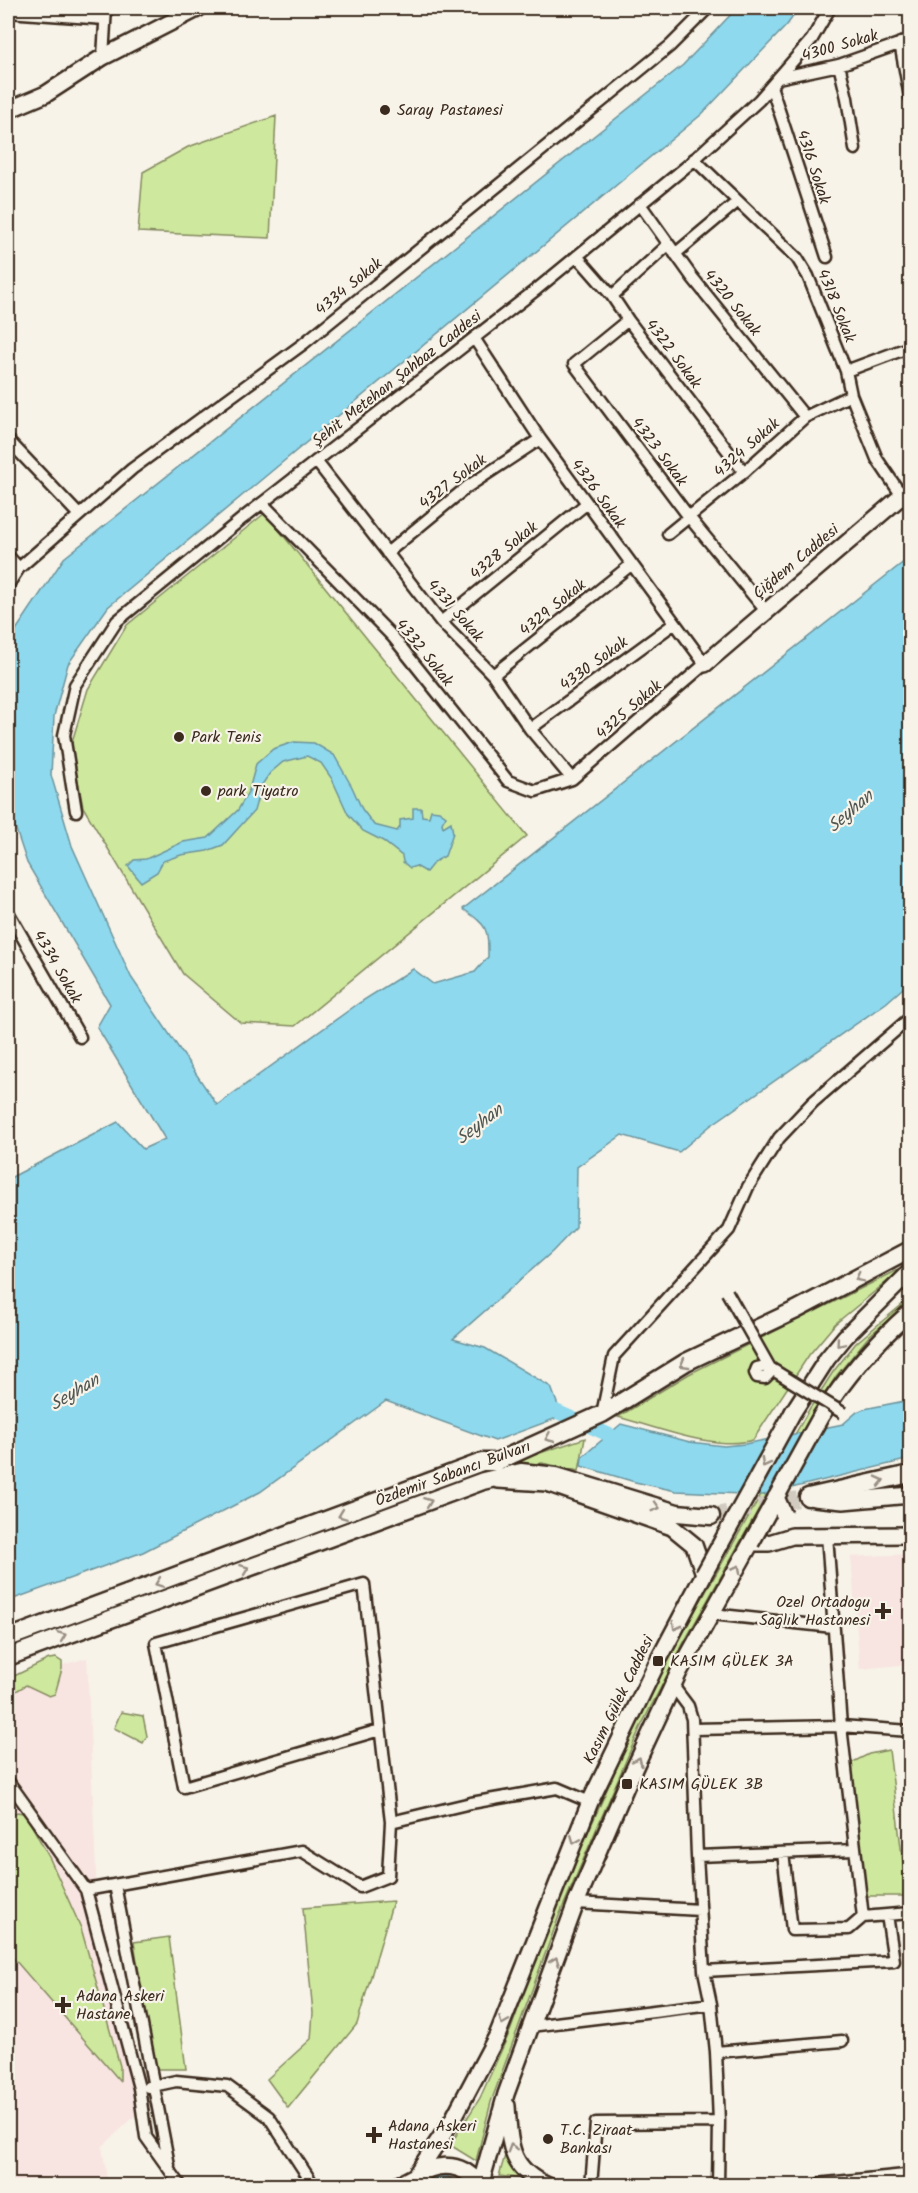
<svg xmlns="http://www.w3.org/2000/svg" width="918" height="2193" viewBox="0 0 918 2193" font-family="Kalam,sans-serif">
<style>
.built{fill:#f8e4e1}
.green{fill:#cee89e;stroke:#84895e;stroke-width:1.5}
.water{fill:#8ed9ee;stroke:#6d939b;stroke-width:1.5}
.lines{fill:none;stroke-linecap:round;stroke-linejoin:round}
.canal{stroke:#8ed9ee;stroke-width:14}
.primary-tunnel{stroke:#d1cbc0;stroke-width:16;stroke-dasharray:16 8;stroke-linecap:butt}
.street-casing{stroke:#3b2a1e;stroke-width:15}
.secondary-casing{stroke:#3b2a1e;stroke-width:20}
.primary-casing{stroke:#3b2a1e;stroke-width:21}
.street{stroke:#f7f3e8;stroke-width:10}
.secondary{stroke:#f7f3e8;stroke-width:15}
.primary{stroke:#f7f3e8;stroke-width:16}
.street-bridge-casing{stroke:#3b2a1e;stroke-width:15;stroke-linecap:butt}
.secondary-bridge-casing{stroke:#3b2a1e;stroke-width:20;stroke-linecap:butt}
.street-bridge{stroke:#f7f3e8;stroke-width:10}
.secondary-bridge{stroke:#f7f3e8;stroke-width:15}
.oneway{stroke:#998e83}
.poi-dot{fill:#3b2a1e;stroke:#f7f3e8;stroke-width:2}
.labels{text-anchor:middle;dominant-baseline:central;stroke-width:4.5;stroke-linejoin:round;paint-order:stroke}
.street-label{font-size:16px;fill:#3b2a1e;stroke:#f7f3e8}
.poi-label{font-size:16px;fill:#3b2a1e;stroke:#f7f3e8;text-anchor:start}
.water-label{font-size:18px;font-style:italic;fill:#505652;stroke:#f7f3e8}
</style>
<rect width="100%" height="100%" fill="#f7f3e8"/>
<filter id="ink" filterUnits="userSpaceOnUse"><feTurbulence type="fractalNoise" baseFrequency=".0167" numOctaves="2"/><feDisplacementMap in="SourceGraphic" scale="12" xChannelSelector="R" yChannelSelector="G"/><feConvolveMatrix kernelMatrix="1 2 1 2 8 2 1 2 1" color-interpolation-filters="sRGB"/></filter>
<g filter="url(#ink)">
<!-- built -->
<path class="built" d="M910 1554V1664L860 1669 851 1557Z
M87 1658 97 1900 140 2111 102 2147 108 2185 8 2186V1681Z"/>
<!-- green -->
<path class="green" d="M276 116 270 238 138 232 143 172 188 147Z
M265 513 527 836 295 1026 241 1023 183 974 83 807 71 745 88 689 127 625Z
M906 1266 835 1324 809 1355 753 1440C715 1451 656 1427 618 1417L689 1374Z
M910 1298V1302L870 1335 837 1375 812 1414 683 1644 640 1728 559 1916 491 2102 476 2161 450 2145 480 2098 511 2029 552 1914 635 1726 678 1641 810 1408 833 1372 856 1343Z
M585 1438 579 1471 542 1463 517 1466 364 1516 516 1461Z
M346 1522 348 1527 8 1650V1646Z
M56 1658 62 1662V1669L55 1694 49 1696 26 1685 8 1696V1679L49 1659Z
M121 1712 143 1716 147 1736 143 1743 114 1728Z
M889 1750 907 1896H866L849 1771 851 1763 869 1754Z
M17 1812 23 1813 27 1817 50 1859 81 1928 120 2066V2081L8 1952V1818Z
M393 1901 357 2024 288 2108 267 2079 311 2039 313 2013 303 1908Z
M169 1937 186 2069H154L134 1942Z
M506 2152 527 2179 499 2176Z"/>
<!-- water -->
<path class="water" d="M737 8H799L787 25 702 114 108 607 68 664 54 716 51 775 72 846 131 977 217 1105 359 1003 413 969 433 984 475 972 488 957C488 928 488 926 463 909L910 557V982L886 1003 710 1126 679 1152 622 1135 577 1167 576 1227 552 1252 453 1339 485 1348 551 1387 560 1411 557 1418 495 1441 386 1401 260 1492 143 1552 8 1601V1179L118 1122 143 1149 165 1139 97 1027 110 1004 27 863 8 806V660L14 633 64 558 683 65Z
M294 742 314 743 334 755 352 787 362 809 374 825 397 831 400 827V820L413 818V808H421L422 816 429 817 431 810 439 811 446 816 442 823 443 827 451 822 453 833 445 856 434 862 426 872 416 866 410 868 403 862 402 856 383 841 363 831 348 814 332 779 321 763 307 756 283 762 270 773 261 786 254 811 223 845 207 851 181 855 163 861 157 872 141 882 128 866 134 860 146 859 183 842 208 838 238 810 249 790 256 764 273 749Z
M910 1400V1459L763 1495 676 1491 635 1482 581 1466 582 1457 621 1424 690 1442 724 1446 745 1444 843 1424 857 1412 864 1409Z
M441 2176 449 2177 459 2185H422L433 2177Z"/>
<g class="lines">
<!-- canal -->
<path class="canal" d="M542 1405 623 1441"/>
<!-- primary-tunnel -->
<path class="primary-tunnel" d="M711 1516 808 1497"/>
<defs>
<path id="street" d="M8 12 105 19
M900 43 910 97
M103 57 106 8
M839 65 847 98 855 149
M778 78 839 65 910 40
M771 86 827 257
M694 159 797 258 808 276 846 371 851 395 877 459 902 496
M640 204 692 277 805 417
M675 254 737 202
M577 256 612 296 628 320 744 472
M612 296 668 245
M628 320 574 364 689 517 766 611
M846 371 910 347
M8 440 79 515
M316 461 441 622 493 675 530 729 572 779
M262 503 393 637 508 781 535 791 572 779 705 664 540 439 474 338
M668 534 744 472 805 417 851 395
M387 553 467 487 540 439
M8 556 19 568
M8 585 19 568 132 469 303 344 670 46 708 8
M441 622 586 504
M493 675 632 564
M530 729 675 623
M76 811 64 735 75 685 117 621 243 518 537 289 687 166 759 100 812 39 830 8
M8 912 80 1037
M602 1414 614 1356 729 1230 748 1187 779 1138 813 1102 910 1018
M827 1535 841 1726 863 1917
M712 1614 833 1627
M673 1686 688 1706 692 1719 697 1856 704 1971 711 2004 716 2052 719 2122 718 2186
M693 1729 841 1726 910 1731
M380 1730 184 1787 156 1643 364 1584 391 1822
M8 1781 86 1890 139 2088 146 2137 181 2186
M783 1853 792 1930 849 1929 863 1917 910 1913
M697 1856 855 1850
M115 1885 169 2165
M86 1890 302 1851 360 1887 388 1876 391 1822 471 1803 557 1788 590 1802
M576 1903 700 1910
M704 1971 894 1961 887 1915
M531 2026 711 2004
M716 2052 842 2041
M148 2087 176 2081 227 2086 269 2117 314 2186
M591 2186 596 2123 719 2122"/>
<path id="secondary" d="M8 110 46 94 103 57 199 8
M705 664 910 489
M793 1412 827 1359 845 1337 910 1272
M821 1416C846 1376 875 1343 910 1312
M814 1498 843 1501 910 1495
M507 2106C510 2145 509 2169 548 2186
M418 2175C439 2161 465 2163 480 2186
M396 2186 415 2176 453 2119 497 2036 590 1802 658 1661 704 1574 694 1545 672 1527 547 1483 498 1480
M480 2186 506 2094 576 1903 627 1784 679 1672 751 1543H769L792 1536 910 1535
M822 2186 910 2177"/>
<path id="primary" d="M808 1497 910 1474
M8 1638 482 1462H496L602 1414 686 1362 796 1310 910 1250
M8 1657 483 1481 521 1472 556 1476 677 1513 711 1516"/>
</defs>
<!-- street casing -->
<use href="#street" class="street-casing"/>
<!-- secondary casing -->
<use href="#secondary" class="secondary-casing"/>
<!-- primary casing -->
<use href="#primary" class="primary-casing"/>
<!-- street -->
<use href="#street" class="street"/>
<!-- secondary -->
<use href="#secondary" class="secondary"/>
<!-- primary -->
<use href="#primary" class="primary"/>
<defs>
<path id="street-bridge" d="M727 1292 770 1368 769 1374 765 1378 757 1377 755 1373 757 1368 766 1366 770 1368 843 1413"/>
<path id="secondary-bridge" d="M776 1497 784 1515
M751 1543 821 1416
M704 1574 793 1412"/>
</defs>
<!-- street-bridge casing -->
<use href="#street-bridge" class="street-bridge-casing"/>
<!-- secondary-bridge casing -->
<use href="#secondary-bridge" class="secondary-bridge-casing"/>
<!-- street-bridge -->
<use href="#street-bridge" class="street-bridge"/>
<!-- secondary-bridge -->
<use href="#secondary-bridge" class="secondary-bridge"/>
</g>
<!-- one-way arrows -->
<defs><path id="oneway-chevron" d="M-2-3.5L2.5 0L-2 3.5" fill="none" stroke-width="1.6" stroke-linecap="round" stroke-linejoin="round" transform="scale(1.5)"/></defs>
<g class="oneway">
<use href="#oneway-chevron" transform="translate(859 1278) rotate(153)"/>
<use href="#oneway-chevron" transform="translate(840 1343) rotate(130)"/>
<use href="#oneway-chevron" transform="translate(684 1364) rotate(150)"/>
<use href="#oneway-chevron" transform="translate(549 1438) rotate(156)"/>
<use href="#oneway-chevron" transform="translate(765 1463) rotate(119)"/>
<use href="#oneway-chevron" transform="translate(880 1481) rotate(-13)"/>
<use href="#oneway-chevron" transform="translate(428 1502) rotate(-21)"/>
<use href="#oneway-chevron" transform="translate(656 1507) rotate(17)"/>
<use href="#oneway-chevron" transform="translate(342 1515) rotate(159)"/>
<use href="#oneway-chevron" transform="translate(245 1569) rotate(-20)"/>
<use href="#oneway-chevron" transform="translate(737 1569) rotate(-61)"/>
<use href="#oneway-chevron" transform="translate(159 1583) rotate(160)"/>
<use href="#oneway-chevron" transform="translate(676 1626) rotate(118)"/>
<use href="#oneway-chevron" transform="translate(62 1636) rotate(-21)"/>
<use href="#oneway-chevron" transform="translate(638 1761) rotate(-65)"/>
<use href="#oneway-chevron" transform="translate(575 1840) rotate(112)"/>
<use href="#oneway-chevron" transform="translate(555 1961) rotate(-70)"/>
<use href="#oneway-chevron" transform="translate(503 2021) rotate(112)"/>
<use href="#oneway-chevron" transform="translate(512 2148) rotate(-107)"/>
</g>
</g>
<!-- markers -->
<g class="poi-dot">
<circle cx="385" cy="110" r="6"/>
<circle cx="179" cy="737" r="6"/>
<circle cx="206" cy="791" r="6"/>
<path d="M880 1602h6v6h6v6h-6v6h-6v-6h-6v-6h6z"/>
<rect x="652" y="1655" width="12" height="12" rx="3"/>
<rect x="621" y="1778" width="12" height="12" rx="3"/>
<path d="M60 1996h6v6h6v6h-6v6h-6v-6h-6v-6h6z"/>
<path d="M371 2126h6v6h6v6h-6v6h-6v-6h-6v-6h6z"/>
<circle cx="548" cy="2139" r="6"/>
</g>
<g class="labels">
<!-- street labels -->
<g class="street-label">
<text transform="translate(840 46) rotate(-16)">4300 Sokak</text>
<text transform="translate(813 167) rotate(72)">4316 Sokak</text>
<text transform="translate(349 287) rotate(-39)">4334 Sokak</text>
<text transform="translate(732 303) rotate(51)">4320 Sokak</text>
<text transform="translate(836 306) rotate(68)">4318 Sokak</text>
<text transform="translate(673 354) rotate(53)">4322 Sokak</text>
<text transform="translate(397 379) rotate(-38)">Şehit Metehan Şahbaz Caddesi</text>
<text transform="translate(747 448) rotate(-41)">4324 Sokak</text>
<text transform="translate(659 452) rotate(53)">4323 Sokak</text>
<text transform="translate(453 482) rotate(-37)">4327 Sokak</text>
<text transform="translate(598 494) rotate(54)">4326 Sokak</text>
<text transform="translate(504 551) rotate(-39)">4328 Sokak</text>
<text transform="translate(796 562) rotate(-40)">Çiğdem Caddesi</text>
<text transform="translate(553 608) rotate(-39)">4329 Sokak</text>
<text transform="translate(455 611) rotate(49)">4331 Sokak</text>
<text transform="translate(424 653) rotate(51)">4332 Sokak</text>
<text transform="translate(594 664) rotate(-36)">4330 Sokak</text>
<text transform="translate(629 710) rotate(-41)">4325 Sokak</text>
<text transform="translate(57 967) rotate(60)">4334 Sokak</text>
<text transform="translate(453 1474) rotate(-20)">Özdemir Sabancı Bulvarı</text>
<text transform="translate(619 1700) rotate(-64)">Kasım Gülek Caddesi</text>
</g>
<!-- poi labels -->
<g class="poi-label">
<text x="397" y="110">Saray Pastanesi</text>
<text x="191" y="737">Park Tenis</text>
<text x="218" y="791">park Tiyatro</text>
<text x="870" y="1602" text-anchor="end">Ozel Ortadogu<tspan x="870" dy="18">Saglık Hastanesi</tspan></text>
<text x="670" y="1661">KASIM GÜLEK 3A</text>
<text x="639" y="1784">KASIM GÜLEK 3B</text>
<text x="76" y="1996">Adana Askeri<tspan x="76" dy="18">Hastane</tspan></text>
<text x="388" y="2126">Adana Askeri<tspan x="388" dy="18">Hastanesi</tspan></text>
<text x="560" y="2130">T.C. Ziraat<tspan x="560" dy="18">Bankası</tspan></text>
</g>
<!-- water labels -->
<g class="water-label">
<text transform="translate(851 812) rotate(-41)">Seyhan</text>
<text transform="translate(480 1125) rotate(-38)">Seyhan</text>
<text transform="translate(75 1393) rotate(-31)">Seyhan</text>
</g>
</g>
<!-- margin -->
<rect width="918" height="2193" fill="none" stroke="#f7f3e8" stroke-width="30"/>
<rect x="15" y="15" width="888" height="2163" fill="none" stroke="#3b2a1e" stroke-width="2" filter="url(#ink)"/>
</svg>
